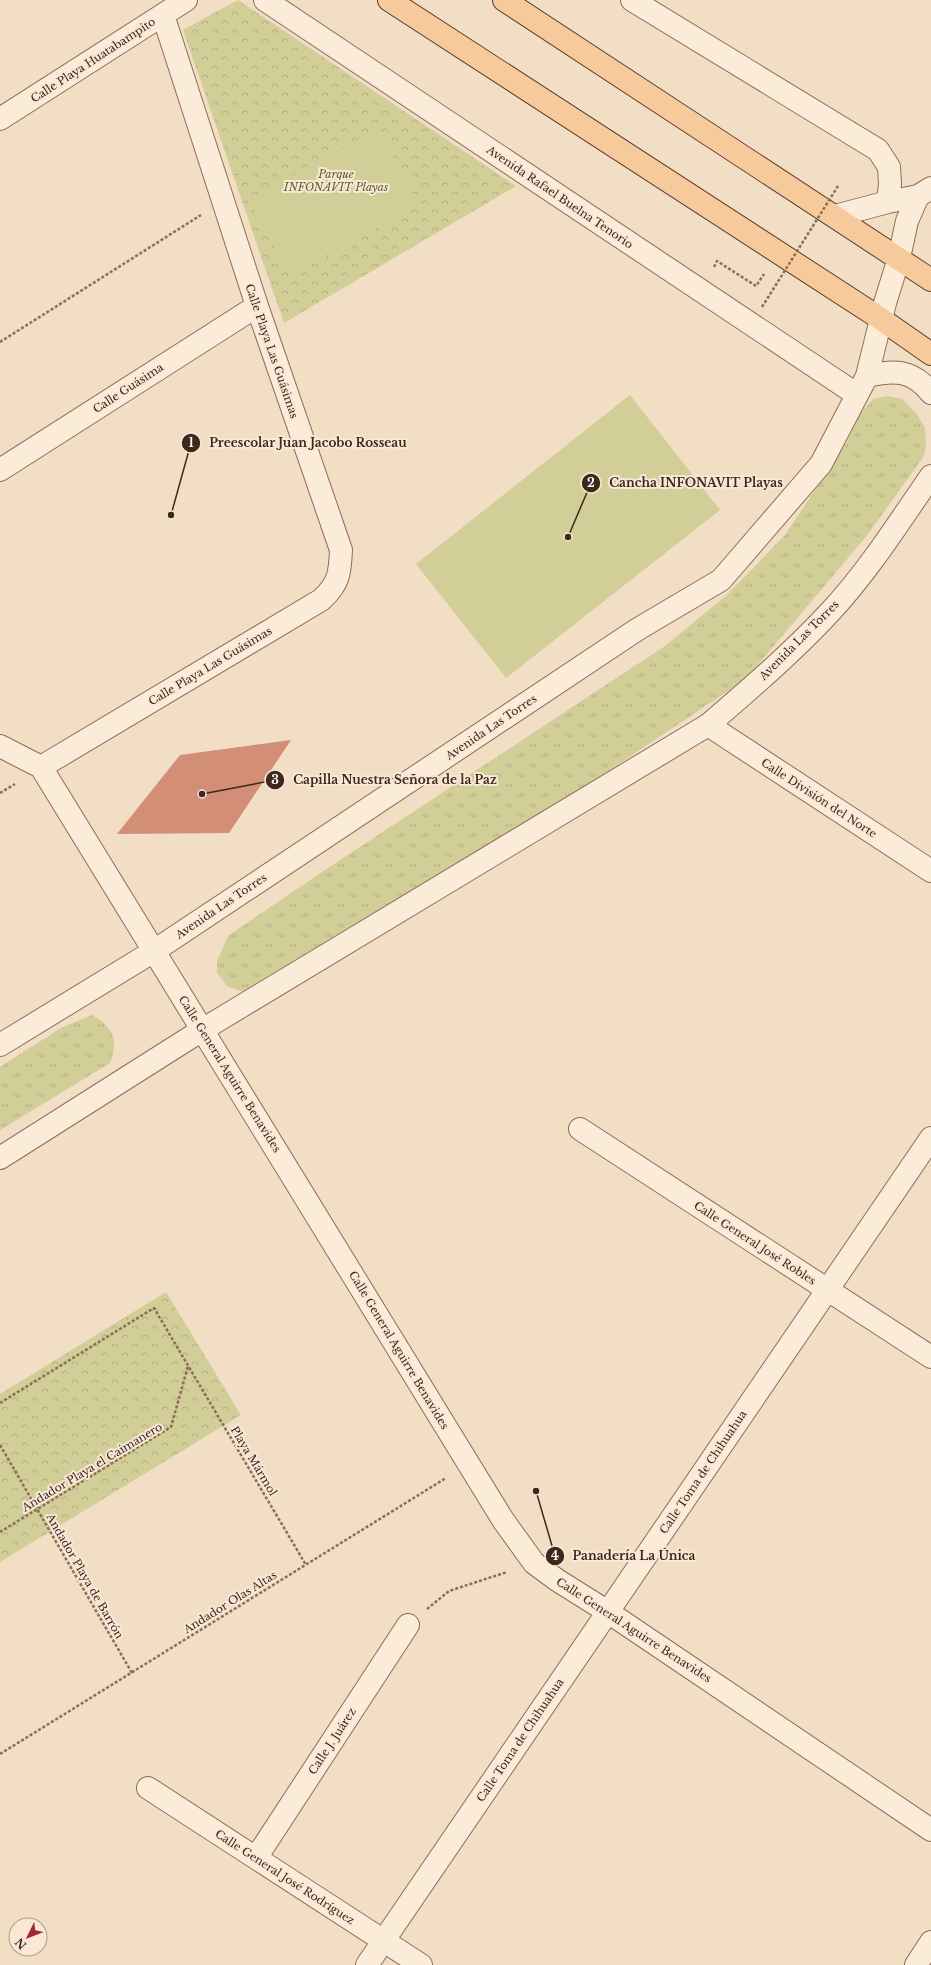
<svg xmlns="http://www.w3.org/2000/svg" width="931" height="1965" viewBox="0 0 931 1965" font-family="'Libre Baskerville',serif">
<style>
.grass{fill:url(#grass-tufts)}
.park{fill:url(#park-crowns)}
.pitch{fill:#d1ce98}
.building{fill:#d38e78}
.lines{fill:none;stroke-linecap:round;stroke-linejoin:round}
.minor-casing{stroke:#8f6c59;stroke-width:24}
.tertiary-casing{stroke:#8f6c59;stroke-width:24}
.primary-casing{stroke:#5c3b2e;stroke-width:24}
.path{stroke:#8f6c59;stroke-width:2.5;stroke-dasharray:3 2;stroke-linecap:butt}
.minor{stroke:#fbebd9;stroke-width:22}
.tertiary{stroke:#fbebd9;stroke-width:22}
.primary{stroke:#f7ca9b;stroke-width:22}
.path-bridge{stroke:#8f6c59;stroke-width:2.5;stroke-dasharray:3 2;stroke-linecap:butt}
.labels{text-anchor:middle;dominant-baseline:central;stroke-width:4;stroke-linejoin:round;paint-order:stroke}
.street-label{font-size:11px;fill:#3e281e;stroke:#f8e8d5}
.park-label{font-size:11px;font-style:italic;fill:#575c23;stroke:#f8e8d5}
.leader{fill:none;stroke:#3e281e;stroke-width:1.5}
.callout-dot{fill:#3e281e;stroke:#f8e8d5;stroke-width:1.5}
.mark-label{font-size:12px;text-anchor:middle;font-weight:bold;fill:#fff}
.callout-label{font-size:12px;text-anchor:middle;font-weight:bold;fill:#3e281e;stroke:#f8e8d5;stroke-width:4;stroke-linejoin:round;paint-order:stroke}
</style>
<defs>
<pattern id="grass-tufts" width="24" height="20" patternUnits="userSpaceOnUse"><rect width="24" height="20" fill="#d1ce98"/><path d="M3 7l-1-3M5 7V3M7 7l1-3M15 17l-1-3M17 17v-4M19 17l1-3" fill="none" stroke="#b4b183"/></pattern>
<pattern id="park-crowns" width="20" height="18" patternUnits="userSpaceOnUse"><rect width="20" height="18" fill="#d1ce98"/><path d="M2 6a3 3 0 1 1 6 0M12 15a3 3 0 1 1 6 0" fill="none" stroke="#b4b183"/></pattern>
</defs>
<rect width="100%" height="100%" fill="#f2ddc5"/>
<!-- grass -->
<path class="grass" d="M887 396 902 399 916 413 925 428 926 443 924 456 869 533 746 679 309 971 265 996 243 992 227 986 217 973V961L228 936 322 872 665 646 728 594 785 535 847 442 860 414 873 399Z
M92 1015C113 1027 119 1039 110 1063L0 1130V1067L61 1028Z"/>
<!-- park -->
<path class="park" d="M238 0 516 186 284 323 183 30Z
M166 1292 241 1415 0 1562V1394Z"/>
<!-- pitch -->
<path class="pitch" d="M378 129 419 205 290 275 249 199Z
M630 395 720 510 506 678 416 564Z"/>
<!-- building -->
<path class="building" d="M291 740 229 833 117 834 180 755Z"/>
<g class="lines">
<defs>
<path id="minor" d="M265 0 856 394
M632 0 878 150 889 167 890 184 888 202
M0 119 186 0
M835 216 888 202 918 196 931 188
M899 258 907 221 918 196
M0 470 257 306
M708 725 931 871
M0 746 41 767 503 1520 534 1563 557 1580 608 1612 931 1830
M41 767 321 600C339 584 340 573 341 550L257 306 163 15
M580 1129 931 1357
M148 1788 421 1965
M256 1858 408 1625
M367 1965 931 1138
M916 1965 931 1942"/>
<path id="tertiary" d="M867 376C894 370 912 369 931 393
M0 1045 154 951 638 629 721 580 821 464 867 376 885 303 899 258
M0 1158 202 1030 708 725C750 689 793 652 831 611 869 570 899 522 931 476"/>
<path id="primary" d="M389 0 881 319 931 354
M504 0 931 280"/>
</defs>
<!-- minor casing -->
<use href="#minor" class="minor-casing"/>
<!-- tertiary casing -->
<use href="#tertiary" class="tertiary-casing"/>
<!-- primary casing -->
<use href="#primary" class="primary-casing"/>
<!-- path -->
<path class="path" d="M714 267 717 261 756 286 764 274
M0 342 201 215
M0 793 15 784
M0 1403 154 1308 306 1565
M0 1445 132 1673
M0 1532 171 1427 188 1366
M427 1609 449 1591 507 1572
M0 1754 446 1478"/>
<!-- minor -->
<use href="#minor" class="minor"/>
<!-- tertiary -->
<use href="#tertiary" class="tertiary"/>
<!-- primary -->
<use href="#primary" class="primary"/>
<!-- path-bridge -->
<path class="path-bridge" d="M762 307 838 186"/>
</g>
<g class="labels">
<!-- street labels -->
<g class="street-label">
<text transform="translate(93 60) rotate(-33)">Calle Playa Huatabampito</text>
<text transform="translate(560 197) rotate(34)">Avenida Rafael Buelna Tenorio</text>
<text transform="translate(272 351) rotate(71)">Calle Playa Las Guásimas</text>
<text transform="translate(128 388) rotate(-33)">Calle Guásima</text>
<text transform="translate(799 640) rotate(-45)">Avenida Las Torres</text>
<text transform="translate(210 666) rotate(-31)">Calle Playa Las Guásimas</text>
<text transform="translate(491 727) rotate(-34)">Avenida Las Torres</text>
<text transform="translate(819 798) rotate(33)">Calle División del Norte</text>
<text transform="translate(221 906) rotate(-34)">Avenida Las Torres</text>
<text transform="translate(230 1074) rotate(58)">Calle General Aguirre Benavides</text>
<text transform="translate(755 1243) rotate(33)">Calle General José Robles</text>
<text transform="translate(399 1350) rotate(59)">Calle General Aguirre Benavides</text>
<text transform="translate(254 1461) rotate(59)">Playa Mármol</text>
<text transform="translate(92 1467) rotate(-31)">Andador Playa el Caimanero</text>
<text transform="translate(703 1472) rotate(-56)">Calle Toma de Chihuahua</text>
<text transform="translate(85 1576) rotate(60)">Andador Playa de Barrón</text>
<text transform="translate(230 1602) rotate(-32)">Andador Olas Altas</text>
<text transform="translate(634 1630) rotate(33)">Calle General Aguirre Benavides</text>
<text transform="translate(520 1740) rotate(-56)">Calle Toma de Chihuahua</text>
<text transform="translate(332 1741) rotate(-57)">Calle J. Juárez</text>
<text transform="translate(285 1877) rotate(33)">Calle General José Rodríguez</text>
</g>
<!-- park labels -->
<g class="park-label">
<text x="336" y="174">Parque<tspan x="336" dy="13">INFONAVIT Playas</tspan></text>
</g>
</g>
<!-- callouts -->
<path class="leader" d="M171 515L191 443M568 537L591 483M202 794L275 780M536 1491L555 1556"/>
<g class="callout-dot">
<circle cx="171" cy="515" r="4"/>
<circle cx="568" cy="537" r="4"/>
<circle cx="202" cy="794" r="4"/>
<circle cx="536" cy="1491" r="4"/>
<circle cx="191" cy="443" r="10"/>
<circle cx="591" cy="483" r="10"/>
<circle cx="275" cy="780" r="10"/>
<circle cx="555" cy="1556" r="10"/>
</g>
<g class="mark-label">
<text x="191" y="447">1</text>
<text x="591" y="487">2</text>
<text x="275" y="784">3</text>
<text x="555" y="1560">4</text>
</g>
<g class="callout-label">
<text x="308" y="447">Preescolar Juan Jacobo Rosseau</text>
<text x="696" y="487">Cancha INFONAVIT Playas</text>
<text x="395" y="784">Capilla Nuestra Señora de la Paz</text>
<text x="634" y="1560">Panadería La Única</text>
</g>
<!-- north arrow -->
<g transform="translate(28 1937) rotate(227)"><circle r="19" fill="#f8e8d5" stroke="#ae9b8c"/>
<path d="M0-3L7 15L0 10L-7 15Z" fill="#a3243b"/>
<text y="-6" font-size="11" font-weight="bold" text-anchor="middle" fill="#3e281e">N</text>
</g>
</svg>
